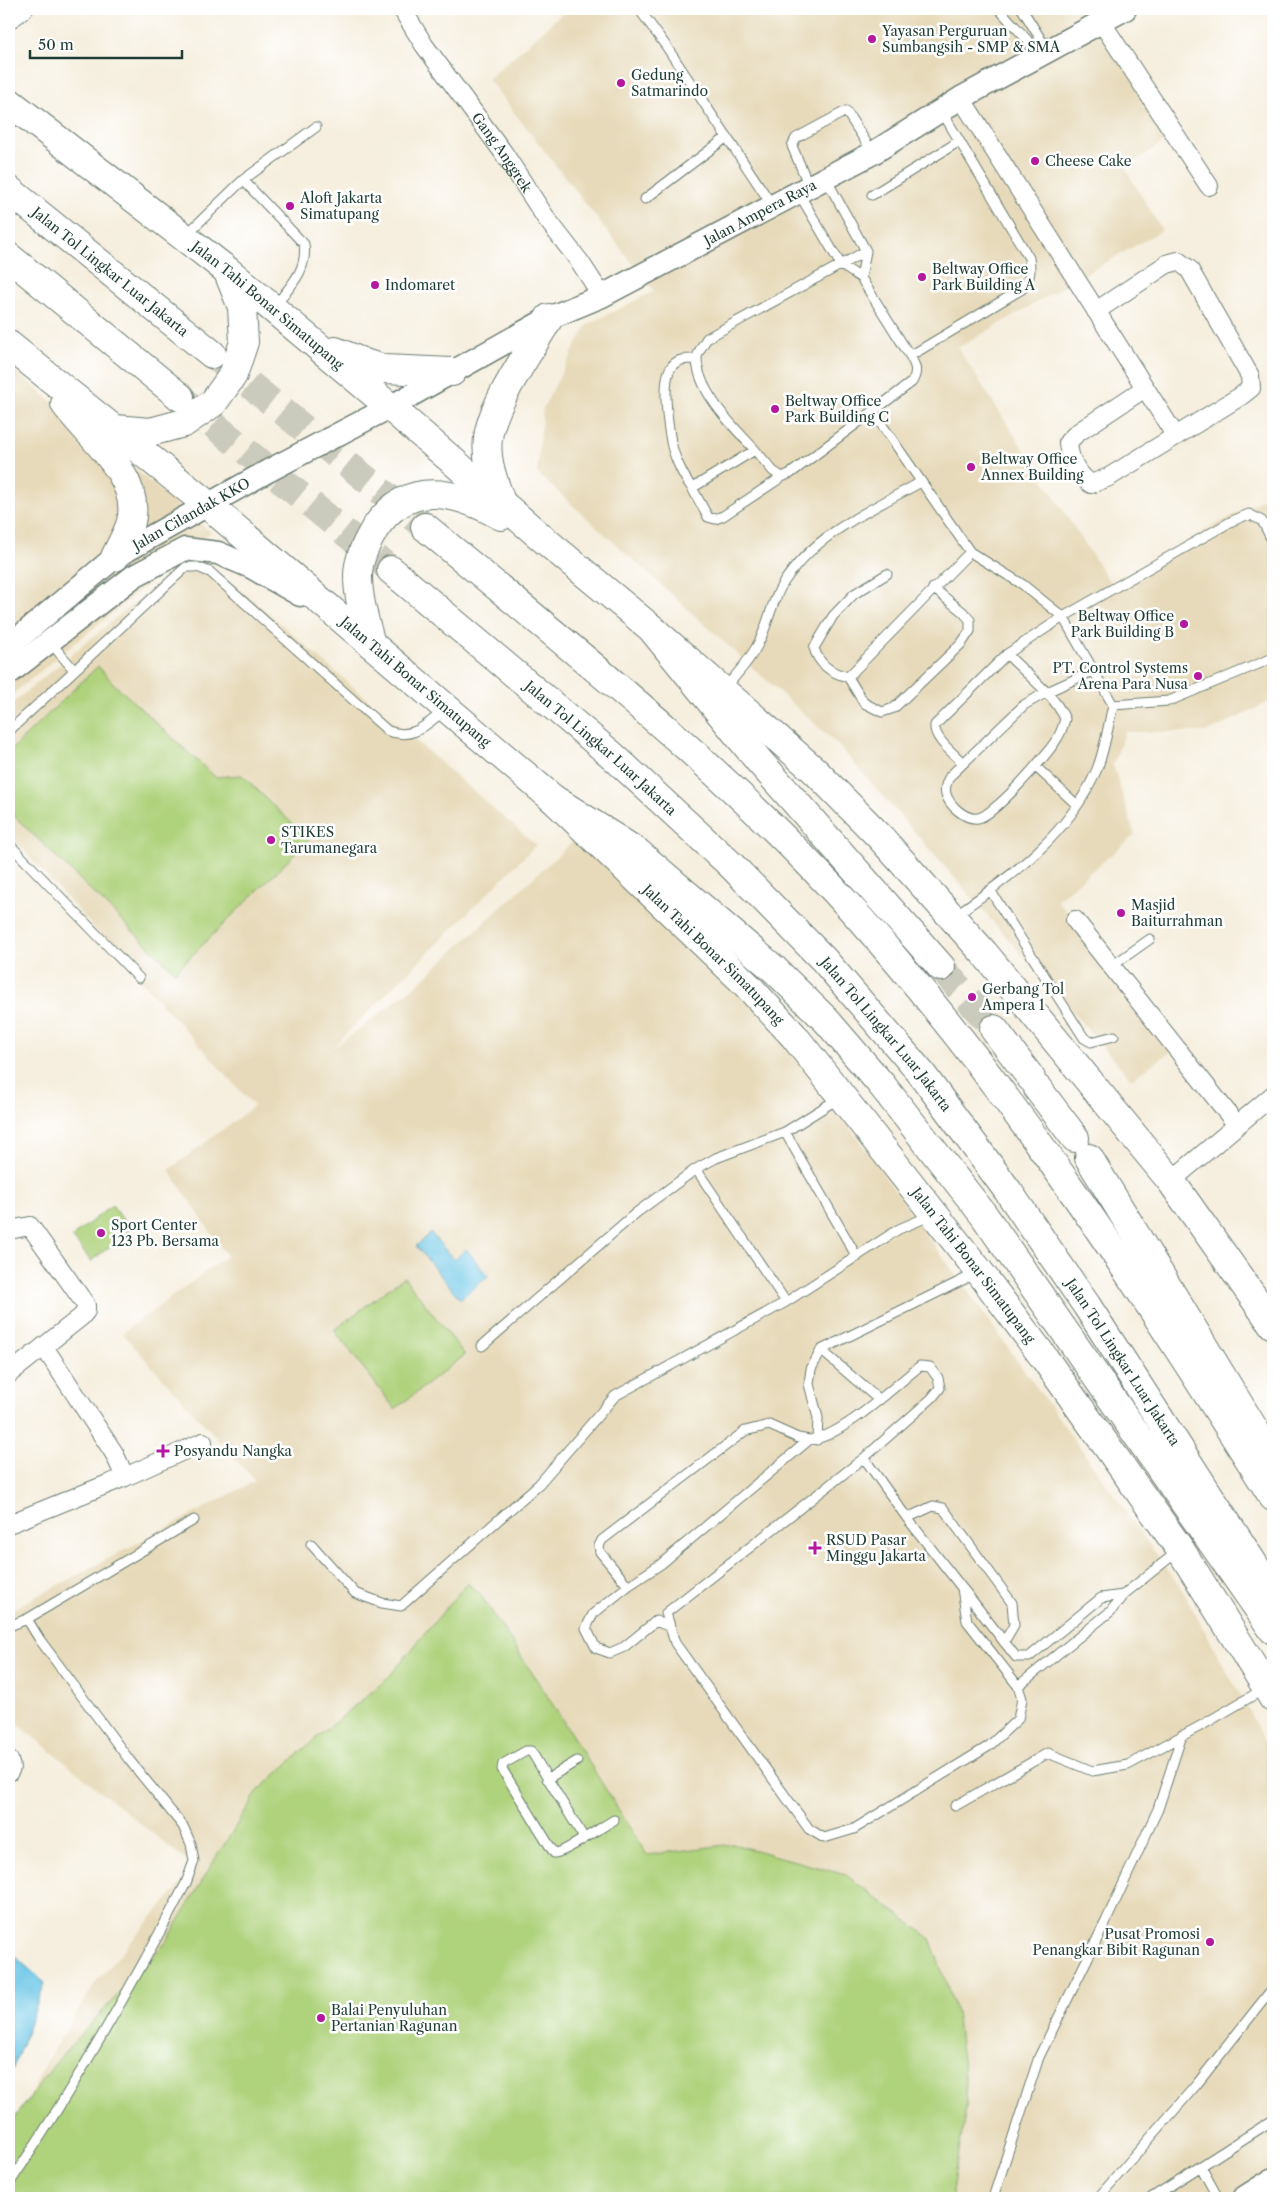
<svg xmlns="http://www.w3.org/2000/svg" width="1282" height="2207" viewBox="0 0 1282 2207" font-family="'Libre Caslon Text',serif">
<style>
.built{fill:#e7daba}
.grass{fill:#afd27b;stroke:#678858}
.water{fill:#68c5e6;stroke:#44818d}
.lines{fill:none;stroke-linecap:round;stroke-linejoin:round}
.motorway-tunnel{stroke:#cbcbbd;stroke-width:28;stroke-dasharray:28 14;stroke-linecap:butt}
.service-casing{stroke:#6a7b70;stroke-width:11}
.minor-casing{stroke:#6a7b70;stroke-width:20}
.tertiary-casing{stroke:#6a7b70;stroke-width:25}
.secondary-casing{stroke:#6a7b70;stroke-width:28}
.trunk-casing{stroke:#6a7b70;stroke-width:30}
.motorway-casing{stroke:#6a7b70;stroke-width:30}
.service{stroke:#fff;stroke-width:9}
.minor{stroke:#fff;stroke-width:18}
.tertiary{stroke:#fff;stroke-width:22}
.secondary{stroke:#fff;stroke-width:25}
.trunk{stroke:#fff;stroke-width:28}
.motorway{stroke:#fff;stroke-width:28}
.poi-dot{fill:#b5179e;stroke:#fff;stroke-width:2}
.labels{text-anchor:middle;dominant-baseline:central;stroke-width:5;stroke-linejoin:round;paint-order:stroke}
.poi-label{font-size:14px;fill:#1f3d34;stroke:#fff;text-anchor:start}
.street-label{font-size:14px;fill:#1f3d34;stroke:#fff}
</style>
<rect width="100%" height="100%" fill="#fff"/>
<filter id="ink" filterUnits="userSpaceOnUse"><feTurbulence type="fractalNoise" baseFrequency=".02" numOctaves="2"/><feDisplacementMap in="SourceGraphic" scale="10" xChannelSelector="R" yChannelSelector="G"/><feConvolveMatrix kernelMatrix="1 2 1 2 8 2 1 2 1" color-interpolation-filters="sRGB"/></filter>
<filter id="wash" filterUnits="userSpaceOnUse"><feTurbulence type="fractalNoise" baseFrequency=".0096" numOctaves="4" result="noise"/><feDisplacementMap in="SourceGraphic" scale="20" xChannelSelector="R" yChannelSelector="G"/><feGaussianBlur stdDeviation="1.12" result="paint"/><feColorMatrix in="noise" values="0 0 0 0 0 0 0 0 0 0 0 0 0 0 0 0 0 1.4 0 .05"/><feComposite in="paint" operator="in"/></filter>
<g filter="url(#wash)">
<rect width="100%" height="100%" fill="#f6efdf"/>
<!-- built -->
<path class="built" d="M567 9H1085L1172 136 1125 168 1162 230 958 348 1111 584 1273 493V700L1208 732H1125L1113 765 1135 835 1057 900 1175 1049 1131 1079 837 744 537 473 543 408 587 325 654 291 488 79Z
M9 366 211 532 9 697Z
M172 572 216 574 248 596 536 845 329 1051 412 989 580 835 725 954 1183 1591 1273 1756V2198H9V2143L45 2063 96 1982 195 1868 9 1717V1611L255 1481 122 1333 227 1256 169 1170 254 1106 9 834V706Z"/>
<!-- grass -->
<path class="grass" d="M98 666 112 682 215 777 242 775 309 840 175 972 9 811V752Z
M112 1205 131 1230 91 1261 72 1237Z
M404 1277 465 1355 395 1409 334 1330Z
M467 1583 480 1594 546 1694 647 1855 733 1844 846 1875 930 1938 956 2011 967 2100 952 2198H9V2126L57 2061 167 1941 215 1859 258 1791 308 1745 387 1679Z"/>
<!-- water -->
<path class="water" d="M431 1233 454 1260 466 1249 488 1276 460 1299 416 1246Z
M9 1951 45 1983 9 2079Z"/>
</g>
<g filter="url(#ink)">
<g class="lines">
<!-- motorway-tunnel -->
<path class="motorway-tunnel" d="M217 358 425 527
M181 398 391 570
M941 967 994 1029"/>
<defs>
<path id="service" d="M639 9 666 46 772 205
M999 9 1041 55
M1022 9 1048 51
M826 179 866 251 861 278
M243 180 304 244C308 271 290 286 275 306
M809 186 792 146 796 138 846 111 873 153
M872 195 958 142
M645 199 727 137
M186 235 243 180 316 127
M910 356 1022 289C1031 278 1031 271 1029 258L941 110
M697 359C689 359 678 358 672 366 661 379 668 425 671 442 674 457 683 476 692 488L755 450 773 471 782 477 791 473 912 382C918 372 916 366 910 356L861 278 841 265 798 192
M873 412 970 552 1022 584 1063 617 1113 705 1169 701 1273 658
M755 450C734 427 698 393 697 359 697 352 703 345 707 338L866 251
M692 488 708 517 715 519 723 516 782 477
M887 574 854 594 833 616 814 648C819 665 831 673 848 677L864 703 882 712 894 708 961 644 970 631V620L963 612 933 588
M50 642 74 670
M1007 654C1026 675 1053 692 1065 719 1063 725 1062 731 1058 737 1050 752 993 817 978 818 965 820 949 805 946 794 944 787 947 781 950 776L1024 705 1047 692 1093 671
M848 677 970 552
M725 688C737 674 751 659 759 642 769 623 771 601 784 582 816 533 871 510 921 482
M9 731 186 567H197L210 572 388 731C414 740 425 725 445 710
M962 762C953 753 933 738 935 725L1007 654 1063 617 1232 521 1249 514 1262 521 1273 542
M1036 767 1077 805
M9 844 139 978
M990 890 1084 1038 1091 1042 1114 1036
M955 915C1011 877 1071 833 1097 769 1105 749 1108 726 1113 705
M1112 966 1150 939
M839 1098 785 1132 716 1158 696 1169 786 1302 899 1229 932 1215
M785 1132 857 1257
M482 1346 636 1213 696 1169
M821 1350 878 1399
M817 1440 818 1418 809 1384 811 1369 821 1350 977 1273
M907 1518 933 1506 943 1508 1012 1603 1014 1625 1004 1642
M311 1544 355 1593 382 1603 401 1606 539 1484 615 1396 786 1302
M628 1586 600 1552 599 1546 602 1540 745 1431 769 1425 798 1438 809 1440
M963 1589 1016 1657H1029L1101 1598 1123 1595
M9 1626 27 1619
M670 1627 656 1621 624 1647 610 1653 596 1648 586 1628 593 1614 628 1586 661 1564 809 1440C841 1438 893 1387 920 1366L930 1367 938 1378 940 1388 932 1398 864 1458 666 1613 675 1643 809 1829 824 1838 854 1829 989 1746 1018 1719 1022 1699 1018 1686 967 1621 962 1588 907 1518 864 1458
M1018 1686 1111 1611 1123 1595 1178 1551
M547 1779 577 1761
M955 1806 1048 1753 1092 1771 1128 1765 1204 1724 1264 1689
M584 1838 531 1751H526L503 1764 502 1769 554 1853C563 1854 603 1826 614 1820
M1201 2167 1218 2198
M9 2184C76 2085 131 1988 186 1883L194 1861 191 1844 183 1826 130 1761 40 1640 27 1619 194 1520
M993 2198 1039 2057 1106 1921 1158 1809 1182 1735
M1098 2198 1197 2084 1273 1988
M1151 2198 1273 2120"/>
<g id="minor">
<path id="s1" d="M402 9 424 45 503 152 546 218 580 262 602 296"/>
<path d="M9 20 24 9"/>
<path d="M1102 23 1209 186"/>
<path d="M961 98 1175 435"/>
<path d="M1096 311 1167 264 1178 261 1189 269 1250 376 1251 388 1241 396 1109 477 1091 484C1077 474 1069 460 1068 442L1077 433 1145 388"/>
<path d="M1075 920 1237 1125"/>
<path d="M1171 1181 1273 1095"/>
<path d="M9 1230 30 1226 86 1305V1311L81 1317 9 1374"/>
<path d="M44 1347 114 1453 125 1477"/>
<path d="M9 1524 125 1477 203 1442"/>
<path d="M9 1760 11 1768 9 1772"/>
</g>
<g id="tertiary">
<path id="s2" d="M9 646 115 557 268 471 390 407 549 318 602 296 873 153 961 98 1125 9"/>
<path d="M9 673 134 576 185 549 218 553 251 567 300 595"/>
</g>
<path id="secondary" d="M1246 2198 1273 2181"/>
<g id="trunk">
<path id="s3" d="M9 102 228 271 390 407 542 538 651 628 814 770 880 837 984 953 1171 1181 1273 1325"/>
<path id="s4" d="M9 345 208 505 552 798 746 984 794 1036 979 1271 1045 1359 1180 1549 1273 1698"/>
<path d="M335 351 367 364 384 369 452 372"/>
<path d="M65 404C89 437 142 476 131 522 128 533 120 546 115 557"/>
<path d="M115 429 150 432 184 423 213 403 233 375 244 342 242 307 229 275"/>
<path d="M501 502C494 481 485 461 488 438 492 403 531 350 549 318"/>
<path d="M371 644C365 622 358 599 358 576 358 559 366 544 374 530 407 478 456 491 501 516"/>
</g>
<g id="motorway">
<path id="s5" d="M9 190 212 354"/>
<path d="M9 257 180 397"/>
<path d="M425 527C573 650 727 770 856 914 1016 1093 1145 1295 1273 1497"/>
<path id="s6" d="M391 570 613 756 731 865 824 960 921 1073 1008 1191 1087 1306 1273 1594"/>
<path d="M651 628 759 761 941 967"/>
<path d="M552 798 637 852 774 969 826 1020 881 1084 983 1214 1273 1630"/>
<path d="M994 1029 1031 1078"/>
<path d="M1038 1089 1075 1138"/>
<path d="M1089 1158 1273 1460"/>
</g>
</defs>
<!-- service casing -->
<use href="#service" class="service-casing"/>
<!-- minor casing -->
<use href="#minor" class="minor-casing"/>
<!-- tertiary casing -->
<use href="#tertiary" class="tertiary-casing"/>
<!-- secondary casing -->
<use href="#secondary" class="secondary-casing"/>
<!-- trunk casing -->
<use href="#trunk" class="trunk-casing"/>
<!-- motorway casing -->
<use href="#motorway" class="motorway-casing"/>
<!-- service -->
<use href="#service" class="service"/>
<!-- minor -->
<use href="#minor" class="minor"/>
<!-- tertiary -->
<use href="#tertiary" class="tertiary"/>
<!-- secondary -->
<use href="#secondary" class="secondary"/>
<!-- trunk -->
<use href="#trunk" class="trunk"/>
<!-- motorway -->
<use href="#motorway" class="motorway"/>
</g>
</g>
<!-- markers -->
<g class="poi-dot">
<circle cx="872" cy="39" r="5"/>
<circle cx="621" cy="83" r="5"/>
<circle cx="1035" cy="161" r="5"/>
<circle cx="290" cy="206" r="5"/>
<circle cx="922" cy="277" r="5"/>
<circle cx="375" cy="285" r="5"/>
<circle cx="775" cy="409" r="5"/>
<circle cx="971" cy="467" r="5"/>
<circle cx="1184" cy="624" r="5"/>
<circle cx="1198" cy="676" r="5"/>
<circle cx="271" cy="840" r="5"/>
<circle cx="1121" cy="913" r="5"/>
<circle cx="972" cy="997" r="5"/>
<circle cx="101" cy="1233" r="5"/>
<path d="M160.5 1443.5h5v5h5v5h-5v5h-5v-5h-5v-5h5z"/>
<path d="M812.5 1540.5h5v5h5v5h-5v5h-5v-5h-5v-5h5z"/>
<circle cx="1210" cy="1942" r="5"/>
<circle cx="321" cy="2018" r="5"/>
</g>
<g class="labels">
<!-- poi labels -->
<g class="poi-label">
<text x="882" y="31">Yayasan Perguruan<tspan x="882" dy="16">Sumbangsih - SMP &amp; SMA</tspan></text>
<text x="631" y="75">Gedung<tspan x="631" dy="16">Satmarindo</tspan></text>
<text x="1045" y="161">Cheese Cake</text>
<text x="300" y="198">Aloft Jakarta<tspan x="300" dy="16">Simatupang</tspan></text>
<text x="932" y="269">Beltway Office<tspan x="932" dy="16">Park Building A</tspan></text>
<text x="385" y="285">Indomaret</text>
<text x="785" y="401">Beltway Office<tspan x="785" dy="16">Park Building C</tspan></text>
<text x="981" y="459">Beltway Office<tspan x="981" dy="16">Annex Building</tspan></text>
<text x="1174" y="616" text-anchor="end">Beltway Office<tspan x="1174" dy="16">Park Building B</tspan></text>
<text x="1188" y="668" text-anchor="end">PT. Control Systems<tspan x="1188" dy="16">Arena Para Nusa</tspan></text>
<text x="281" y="832">STIKES<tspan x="281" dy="16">Tarumanegara</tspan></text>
<text x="1131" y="905">Masjid<tspan x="1131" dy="16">Baiturrahman</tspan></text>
<text x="982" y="989">Gerbang Tol<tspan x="982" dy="16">Ampera 1</tspan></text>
<text x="111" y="1225">Sport Center<tspan x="111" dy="16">123 Pb. Bersama</tspan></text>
<text x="174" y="1451">Posyandu Nangka</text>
<text x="826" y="1540">RSUD Pasar<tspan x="826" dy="16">Minggu Jakarta</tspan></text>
<text x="1200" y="1934" text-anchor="end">Pusat Promosi<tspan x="1200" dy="16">Penangkar Bibit Ragunan</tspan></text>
<text x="331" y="2010">Balai Penyuluhan<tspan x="331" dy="16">Pertanian Ragunan</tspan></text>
</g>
<!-- street labels -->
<g class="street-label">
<text stroke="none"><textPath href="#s1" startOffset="175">Gang Anggrek</textPath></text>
<text stroke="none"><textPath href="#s2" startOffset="870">Jalan Ampera Raya</textPath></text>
<text stroke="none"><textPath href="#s5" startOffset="130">Jalan Tol Lingkar Luar Jakarta</textPath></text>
<text stroke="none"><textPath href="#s3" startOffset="329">Jalan Tahi Bonar Simatupang</textPath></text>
<text stroke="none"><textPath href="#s2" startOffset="226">Jalan Cilandak KKO</textPath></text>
<text stroke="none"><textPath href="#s4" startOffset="528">Jalan Tahi Bonar Simatupang</textPath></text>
<text stroke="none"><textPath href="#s6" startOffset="275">Jalan Tol Lingkar Luar Jakarta</textPath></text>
<text stroke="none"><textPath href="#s4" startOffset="932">Jalan Tahi Bonar Simatupang</textPath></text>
<text stroke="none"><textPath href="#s6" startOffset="680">Jalan Tol Lingkar Luar Jakarta</textPath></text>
<text stroke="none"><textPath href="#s4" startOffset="1338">Jalan Tahi Bonar Simatupang</textPath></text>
<text stroke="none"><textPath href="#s6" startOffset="1085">Jalan Tol Lingkar Luar Jakarta</textPath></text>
</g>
</g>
<!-- margin -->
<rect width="1282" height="2207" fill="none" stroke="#fff" stroke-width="30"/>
<!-- scale -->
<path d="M30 50v8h152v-8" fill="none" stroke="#1f3d34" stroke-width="2.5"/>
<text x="38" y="50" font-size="15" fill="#1f3d34" stroke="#ffffff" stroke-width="4" paint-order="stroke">50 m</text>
</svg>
